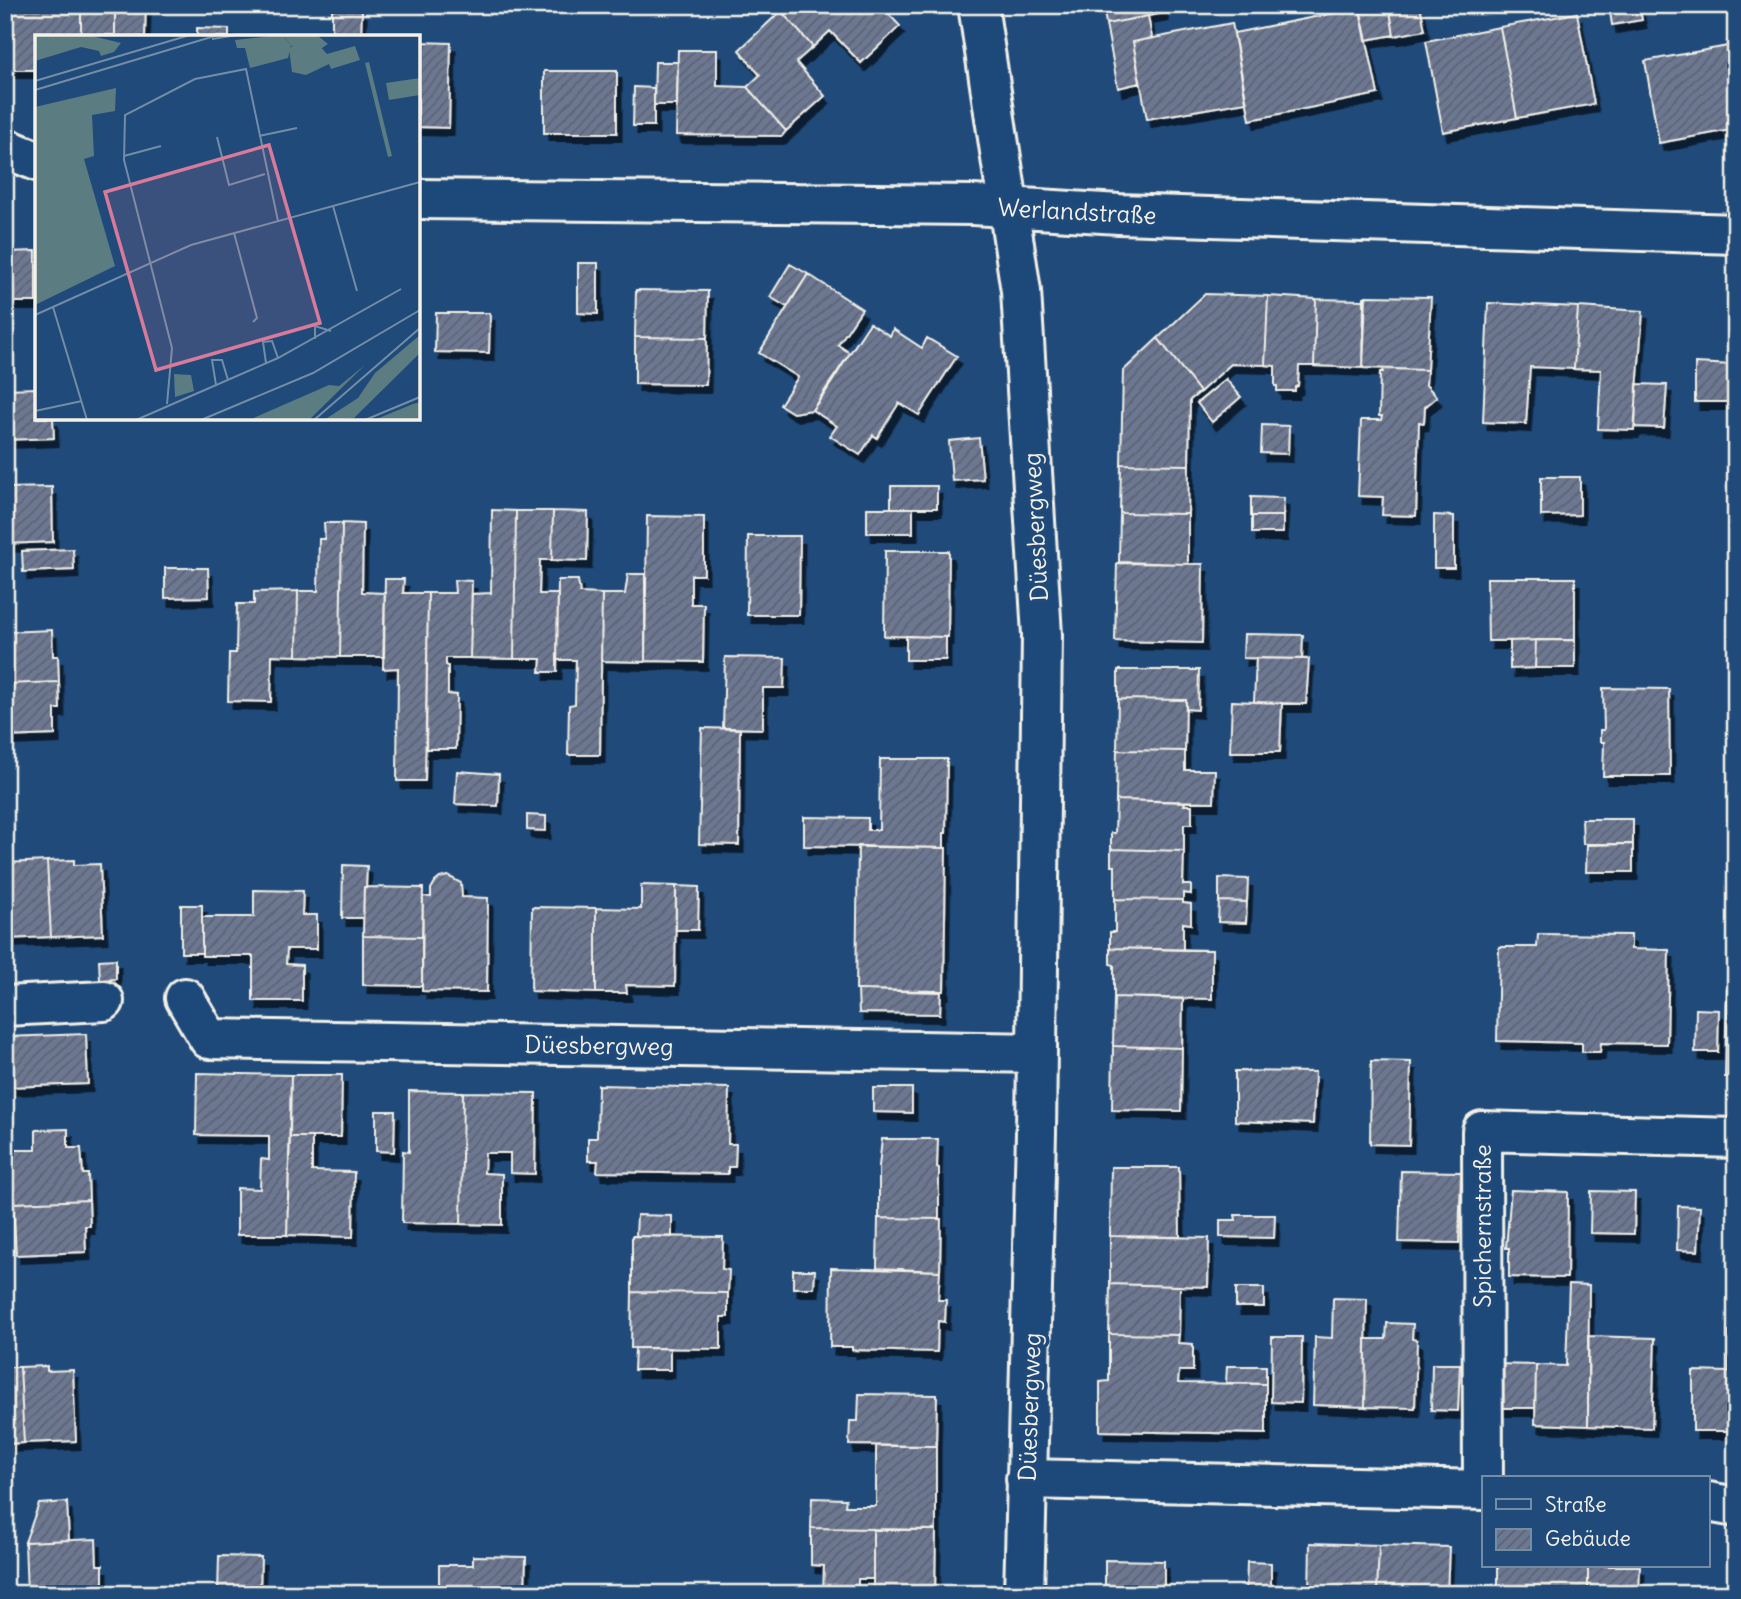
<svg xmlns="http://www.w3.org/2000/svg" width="1741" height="1599" viewBox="0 0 1741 1599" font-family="Delius,sans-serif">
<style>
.building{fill:url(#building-hatch);stroke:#f4f1e8;stroke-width:2;filter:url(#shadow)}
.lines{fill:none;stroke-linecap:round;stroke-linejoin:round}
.minor-casing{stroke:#f4f1e8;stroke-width:44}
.tertiary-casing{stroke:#f4f1e8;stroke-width:44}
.minor{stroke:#1f4a7a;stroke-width:38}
.tertiary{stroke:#1f4a7a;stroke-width:38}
.labels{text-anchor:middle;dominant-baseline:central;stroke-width:7;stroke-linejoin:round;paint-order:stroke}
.street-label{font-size:24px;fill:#f4f1e8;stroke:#1f4a7a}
.inset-road{fill:none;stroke:#748da6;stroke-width:2}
.view{fill:#d87a9a;fill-opacity:0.15;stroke:#d87a9a;stroke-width:3.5}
.inset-edge{fill:none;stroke:#f4f1e8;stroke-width:3.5}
</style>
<defs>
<pattern id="building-hatch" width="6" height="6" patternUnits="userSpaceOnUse" patternTransform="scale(1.75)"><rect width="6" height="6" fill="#6c7792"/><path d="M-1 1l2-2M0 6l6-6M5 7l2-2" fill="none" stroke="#5c6270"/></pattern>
<filter id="shadow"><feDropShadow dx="4.5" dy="8" stdDeviation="0" flood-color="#0009"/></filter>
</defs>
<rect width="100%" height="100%" fill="#1f4a7a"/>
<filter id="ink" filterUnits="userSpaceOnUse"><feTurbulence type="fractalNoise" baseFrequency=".0143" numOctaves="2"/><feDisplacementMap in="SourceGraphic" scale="14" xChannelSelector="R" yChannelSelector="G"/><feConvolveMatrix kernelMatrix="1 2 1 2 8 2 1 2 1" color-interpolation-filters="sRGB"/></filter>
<g filter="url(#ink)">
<!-- building -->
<path class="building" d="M42 5H81V37H37V70H5V9H42Z
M81 5H115V35H81Z
M115 5H146L145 37H115Z
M787 5H880L900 26 861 63 830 31 813 47 781 11Z
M1103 5H1162L1164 13 1106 24Z
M1359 5H1389L1394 35 1366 40Z
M1389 5H1420L1425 30 1394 36Z
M1609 5H1639L1642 20 1612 25Z
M1360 8 1378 94 1250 120 1234 33Z
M332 9 362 10 361 37H332Z
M781 11 813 47 796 62 825 96 786 131 747 87 760 75 739 50Z
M1577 13 1594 104 1517 118 1500 27Z
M1148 16 1152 38 1133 42 1140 83 1118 88 1106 24Z
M1232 23 1246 102 1147 119 1133 42Z
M1500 27 1517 118 1443 132 1426 41Z
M197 28 229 29V37H197Z
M1736 40V88L1727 42Z
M418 42 451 43 449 128 418 127Z
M1728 46 1736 88V129L1659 143 1645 61Z
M678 50H717V86L747 87 786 131 782 136 676 135Z
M655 62H678L677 105H654Z
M544 71H617V133H544Z
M634 87 654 88V126H633Z
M36 251V302H5V252Z
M578 263H598V314L578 313Z
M790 264 808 274 787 307 770 297Z
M808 274 862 309 838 345 850 353 825 393 812 410 793 413 780 405 798 377 759 353Z
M636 290 708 291 707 338 635 337Z
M1205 294 1268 296 1265 365 1231 364 1200 392 1158 338Z
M1268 296 1316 299 1314 366H1299L1298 386 1295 387V391H1277V386H1275V366L1265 365Z
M1364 296 1363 368 1314 366 1316 299 1364 300Z
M1366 296 1431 297 1427 370 1363 368Z
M1488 303 1578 307 1574 369 1530 367 1526 424 1483 422Z
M1578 307 1643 311 1634 430 1598 429 1601 370 1574 369Z
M436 313H490L489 353 435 352Z
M870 323 890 336 893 329 922 348 927 338 957 356 919 415 899 403 877 438 873 435 860 455 830 436 837 426 812 410Z
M1736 323V402H1731Z
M635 337 707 338 706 385 635 384Z
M1158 338 1200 392 1190 400 1189 465 1121 464 1123 371Z
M1695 363 1734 365 1731 402H1695Z
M1383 369 1427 370 1426 385 1437 397 1425 407 1424 423 1419 422 1416 516 1382 515 1383 497 1358 496 1361 420H1381L1382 416H1379L1380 372H1383Z
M1226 379 1241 397 1212 422 1197 403Z
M1637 384 1667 385 1664 428 1635 427Z
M37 388V418H53L54 438 5 440V389Z
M1262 425 1289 426 1288 454 1261 453Z
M979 438 983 479 952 481 949 441Z
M1121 464 1189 465 1188 514 1120 513Z
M1541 477H1580V515L1541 516Z
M891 486H937V508H891Z
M52 487 53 542 5 544V488Z
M1251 497 1284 498 1283 516H1251Z
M867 508H913V533H867Z
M492 510 516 511 514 659 470 658 472 594 491 593Z
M516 511H553L552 560H540L539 594H558L557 672H540L541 659H514Z
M553 511 588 512 587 561 552 560Z
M1120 513 1188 514V564L1119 562Z
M1434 515 1454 516V568H1434Z
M647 516 704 517V575H691V604H704L703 662 645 661Z
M1252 516H1283V533H1252Z
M324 523H342L340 657 297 656 298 591H318L319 539H325Z
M342 523 363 524 362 592 385 593 384 657H340Z
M748 536H800L799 615H747Z
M73 549 74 570 23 572 22 551Z
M885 551H949L948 637 884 636Z
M1117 563 1203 564 1202 643 1115 641Z
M165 568H208L209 597 165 598Z
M628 574H645V662L601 661 602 594H625Z
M1487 578H1575V640L1488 641Z
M385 579H404L403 593H428L425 781H397L398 668 383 669Z
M454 580 472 581 470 658H446V665L448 666V694L457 695 456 749H426L428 593H455Z
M558 580H578L580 593 602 594 600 755H568L569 705 575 704 576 660H557Z
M298 591 297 656 272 655 271 702 228 701 229 653H236L237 604H254V592Z
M52 630 53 656H58L59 682 5 684V632Z
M1244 634 1303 635 1302 659 1243 658Z
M906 636 946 637V660H906Z
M1536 640 1535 668 1510 669V641Z
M1536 640H1575V668H1535Z
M725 657 785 658 784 688H763V729L723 728Z
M1256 658 1309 659 1306 704 1254 702Z
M1118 670H1199L1198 710 1186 709V700L1118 699Z
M59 682 60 709H55V735L5 737V684Z
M1603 688 1669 689 1670 776H1603L1604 742H1600V730H1604Z
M1118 699 1186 700 1185 751 1117 750Z
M1232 701 1282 703 1280 752H1230Z
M702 728 740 729 739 845 699 844Z
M1117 750 1185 751V770H1215L1214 802 1116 800Z
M880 759H947L946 833H944V848L804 846V817L868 818V830H879Z
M457 771 499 774 498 806 455 804Z
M1116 800 1185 802 1184 805H1192V824H1184V851L1111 849V833H1115Z
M527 815 546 816V831L527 830Z
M1582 819H1633V844H1583Z
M1633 844V872H1586L1587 845Z
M858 846 946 848 944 991 856 990Z
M1111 849 1184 851 1183 885H1191V894L1183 893V900L1115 899V866H1111Z
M74 860V865L100 864 103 935 51 937 47 861Z
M47 861 51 937 5 939V863Z
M343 865 367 866 366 887H364L363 918H342Z
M448 876 461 883 462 897 488 898 487 992 422 991 423 896 431 897V889L435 882 440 878Z
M1219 878 1248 879 1247 902 1219 901Z
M641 885 676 886 675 986 626 985 627 993H596V908L641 909Z
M676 886 699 887 698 930H676Z
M364 887 423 888 422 937 363 936Z
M254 890 303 891 302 915H317V949H287L286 964 302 965V1001H253V956H202V917H254Z
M1115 899 1183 900V903L1191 904V924L1183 923V950L1110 948V932H1115Z
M1219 901 1247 902 1246 923 1218 922Z
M181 905H202V953H181Z
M532 907 596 908V993L531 991Z
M1538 934 1631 935V949L1669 950 1667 1044 1601 1043 1600 1052H1582V1043L1497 1041 1499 947H1537Z
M363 936 422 937V986L363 985Z
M1110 948 1212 950V999L1114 997V965L1110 964Z
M116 959V979L100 980 99 960Z
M858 990 941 992 940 1014 859 1013Z
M1727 990H1736V1077H1725Z
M1114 997 1183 999 1182 1048 1113 1046Z
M1696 1009 1719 1010 1718 1052H1695Z
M86 1034 88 1084 8 1087 6 1037Z
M1113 1046 1182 1048 1181 1111 1112 1110Z
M1371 1061 1411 1062 1409 1145 1370 1144Z
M1235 1071 1315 1072 1313 1124 1235 1121Z
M197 1073 291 1075 287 1235H237V1188L260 1189 261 1159 269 1160V1136L196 1135Z
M291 1075H342L341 1137H290Z
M598 1085 729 1088 728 1144H736L735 1167H728V1174L597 1172 598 1161H588V1138H597Z
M873 1088H912V1113L873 1112Z
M409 1091 463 1092 461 1224 402 1223 403 1151 409 1152Z
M463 1092 536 1093 535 1174 510 1173V1153H485L484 1173 502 1174V1225L461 1224Z
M376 1111H395L394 1152 376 1151Z
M68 1129V1148H81L83 1174H88L89 1200 13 1203 11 1150H36V1130Z
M290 1137H312V1171L354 1172 353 1237 287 1235Z
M882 1139H938L937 1167 939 1168V1219L879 1218V1166Z
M1111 1167H1179L1180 1237 1110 1236Z
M1401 1171 1461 1172 1459 1243 1399 1242Z
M1511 1190 1568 1192 1567 1278 1509 1277V1248H1506Z
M1591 1191 1635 1192 1634 1234 1590 1233Z
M89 1200 90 1226H85L86 1252 16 1255 13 1203Z
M1678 1206 1700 1207 1698 1251 1677 1250Z
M637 1215 672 1216V1237L636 1236Z
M1235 1215H1275L1274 1238 1220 1237V1220H1236Z
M878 1218 941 1219 940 1271 877 1268Z
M632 1236 723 1237 722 1269 729 1270 728 1293 632 1292Z
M1110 1236 1209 1238 1208 1287 1110 1284Z
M831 1268 940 1271 938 1300H946L945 1322 938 1321 937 1352 852 1350V1347H830Z
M793 1270H815L814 1288H793Z
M1110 1284 1180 1286 1179 1335 1109 1334Z
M1569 1284 1589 1285 1588 1426 1535 1424 1536 1365 1566 1366Z
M1236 1288H1264V1307H1236Z
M632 1292 728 1293V1317H721V1349L631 1348Z
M1333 1298 1367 1299 1365 1407 1313 1405 1315 1337 1332 1338Z
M1387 1323 1413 1324 1412 1339 1417 1340 1415 1408 1365 1407 1366 1339H1386Z
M1729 1331H1736V1431H1693V1371L1729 1372Z
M1109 1334 1179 1335 1178 1343 1193 1344V1371H1179L1178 1383 1266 1384V1434L1100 1431V1382L1109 1381Z
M1588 1336 1655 1338 1652 1428 1588 1426Z
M1272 1337H1302L1301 1403 1271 1402Z
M635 1348H670V1370H634Z
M1432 1364H1460L1458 1411 1431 1410Z
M1497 1364 1536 1365 1535 1408H1496Z
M47 1366V1371L73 1370 76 1441 24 1443 20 1367Z
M1227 1366H1266V1384L1226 1383Z
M5 1367H20L24 1443 5 1444Z
M859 1394 937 1395 936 1446 849 1445 850 1421H858Z
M876 1446H936V1530L811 1528 812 1498 846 1499 845 1506H876Z
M67 1502 69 1540 25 1542 39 1504Z
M811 1528 873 1529V1579H858V1594H823L824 1566 811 1565Z
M873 1529 936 1530 935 1594H873Z
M96 1539 97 1565H103V1591L27 1594 25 1542Z
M1310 1543 1379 1545 1377 1594H1309Z
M1379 1545 1449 1547 1447 1594H1377Z
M219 1556 261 1557 260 1594H218Z
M473 1556 526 1557 525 1594H439V1565H473Z
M1105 1560 1164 1561V1594H1105Z
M1247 1562 1271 1563V1594H1246Z
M1498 1566H1588V1594H1498Z
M1588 1566H1640L1639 1594H1588Z"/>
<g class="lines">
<defs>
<path id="minor" d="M5 148 37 161
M418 199 973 205 1119 214 1736 234
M185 998 209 1039 1036 1053
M5 1006 104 1001
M1026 1479 1484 1490
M1483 1490 1482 1131 1736 1138
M1708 1502 1736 1507"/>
<path id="tertiary" d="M978 5 1021 291 1042 635 1036 1133 1024 1594"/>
</defs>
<!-- minor casing -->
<use href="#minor" class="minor-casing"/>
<!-- tertiary casing -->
<use href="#tertiary" class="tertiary-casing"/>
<!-- minor -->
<use href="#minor" class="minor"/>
<!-- tertiary -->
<use href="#tertiary" class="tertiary"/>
</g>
</g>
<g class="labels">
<!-- street labels -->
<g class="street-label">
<text transform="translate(1077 211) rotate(3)">Werlandstraße</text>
<text transform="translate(1035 527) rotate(-93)">Düesbergweg</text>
<text transform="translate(599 1045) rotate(1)">Düesbergweg</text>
<text transform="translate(1482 1226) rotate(-90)">Spichernstraße</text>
<text transform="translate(1029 1407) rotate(-88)">Düesbergweg</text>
</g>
</g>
<!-- overview -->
<g transform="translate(35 35)">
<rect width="385" height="385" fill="#1f4a7a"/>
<path d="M0 0H53L86 8 79 17 66 21 64 16 46 12 0 26ZM282 0 293 9 287 13 256 11 249 1ZM334 27 357 121 353 122 330 28ZM385 43V60L354 65 351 48ZM81 53 80 76 57 80 59 121 49 124 80 231 0 270V72ZM385 300V318L319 383 289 385 323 363 340 338Z" fill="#5b7c80"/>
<path d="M248 0 256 11 253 23 215 33 210 13H202L200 5ZM330 330 274 385H214L294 350 304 351Z" fill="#5b7c80"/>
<path d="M266 4 282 8 292 19 320 11 325 25 296 34 294 29 271 40 257 37 254 14ZM139 339 156 340 159 356 140 362ZM385 367V385H339L378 369Z" fill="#5b7c80"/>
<path class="inset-road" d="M177 4 202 0M0 46 155 0M0 55 183 0M224 101 262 93M182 102 194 150 230 139M89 121 126 111M298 171 322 256M199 198 222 283 218 287M18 272 52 385M0 280 156 210 385 147M280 304V291L296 296M231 328 228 307 237 306 243 323M181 350 177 325H187L193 345M132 369 137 313 89 125 90 80 160 44 211 34 243 186M0 376 47 366M101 385 243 323 366 254M166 385 278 338 385 275M279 385 385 293M330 385 385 362"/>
<path class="view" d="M234 110 285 288 121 335 70 157Z"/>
<rect width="385" height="385" class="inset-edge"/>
</g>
<!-- margin -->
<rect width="1741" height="1599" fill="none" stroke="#1f4a7a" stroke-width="28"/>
<rect x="14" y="14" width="1713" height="1571" fill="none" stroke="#f4f1e8" stroke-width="2.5" filter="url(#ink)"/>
<!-- legend -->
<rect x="1482" y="1476" width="228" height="91" fill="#1f4a7a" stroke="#748da6" stroke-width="2"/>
<rect x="1496" y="1499" width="35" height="10" fill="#1f4a7a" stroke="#748da6" stroke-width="2"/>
<text x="1545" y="1512" font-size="21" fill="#f4f1e8">Straße</text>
<rect x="1496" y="1529" width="35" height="21" fill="url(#building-hatch)" stroke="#748da6" stroke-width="2"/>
<text x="1545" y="1546" font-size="21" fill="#f4f1e8">Gebäude</text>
</svg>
